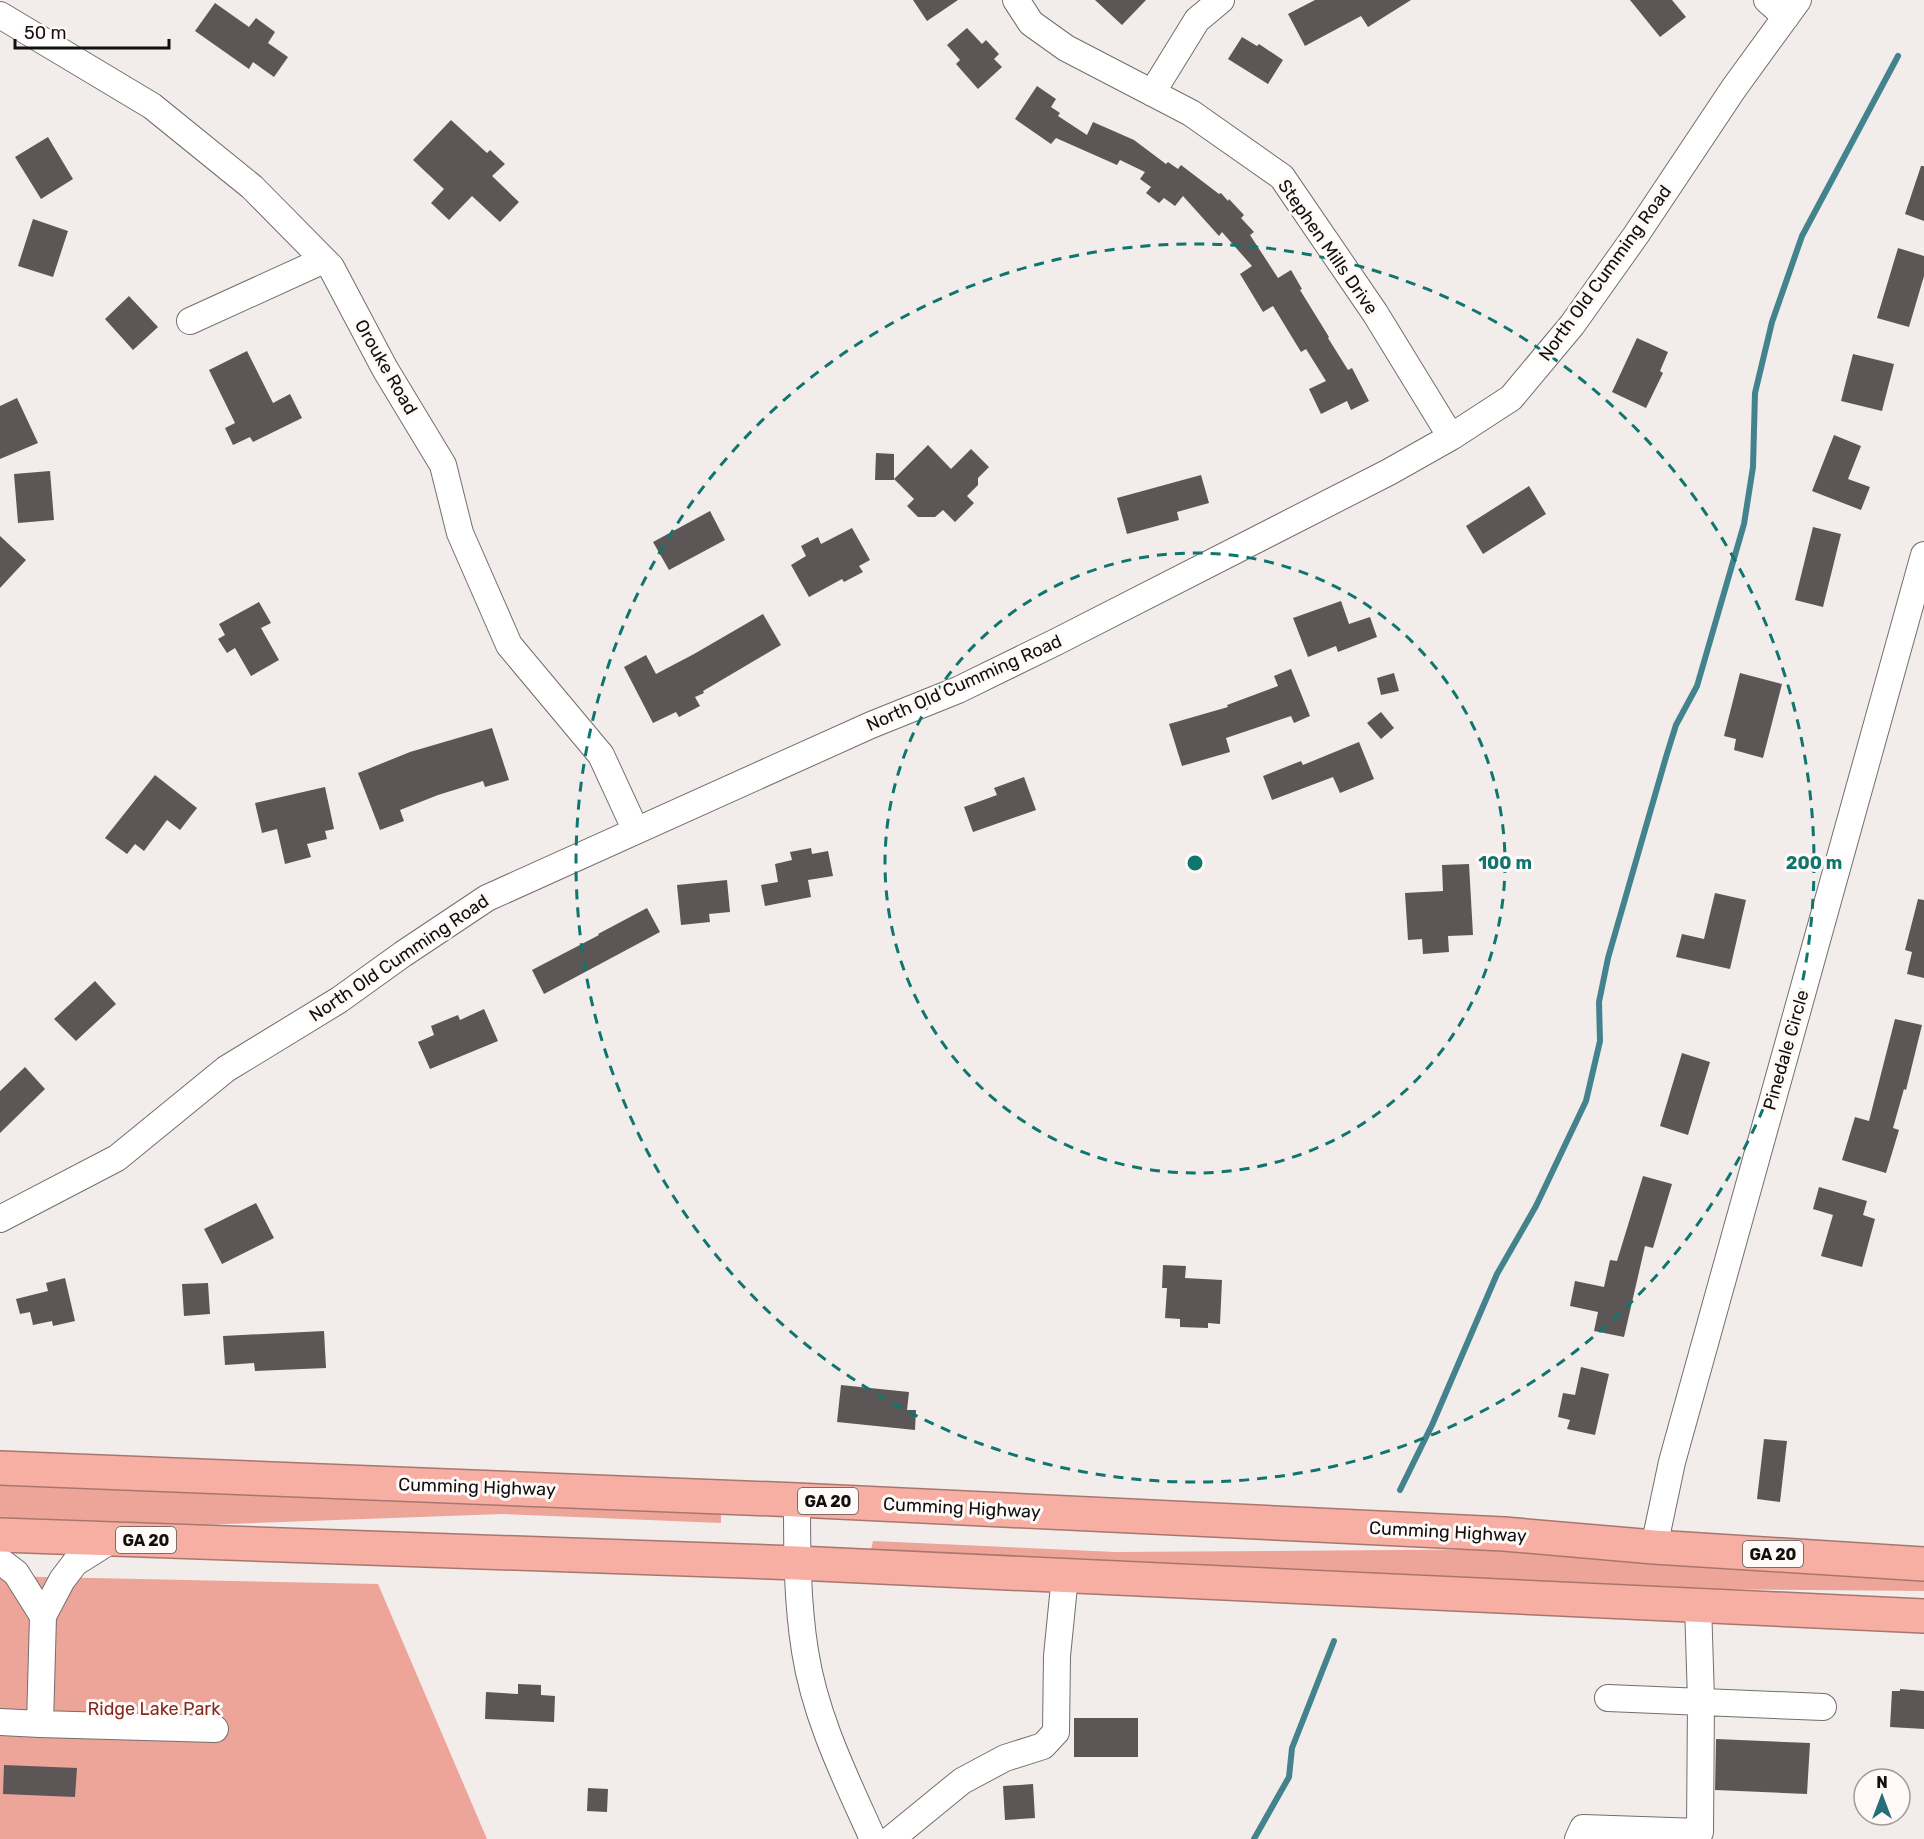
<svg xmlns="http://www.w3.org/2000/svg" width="1924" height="1839" viewBox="0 0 1924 1839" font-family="Rubik,sans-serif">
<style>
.green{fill:#eda599}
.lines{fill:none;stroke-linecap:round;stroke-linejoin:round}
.stream{stroke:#43838d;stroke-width:6}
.building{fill:#5c5756}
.minor-casing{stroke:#746e6d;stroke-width:28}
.highway-casing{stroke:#a7776f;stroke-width:36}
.minor{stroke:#fff;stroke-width:26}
.highway{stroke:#f8afa3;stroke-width:33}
.ring{fill:none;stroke:#0f766e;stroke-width:3;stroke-dasharray:10 8}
.labels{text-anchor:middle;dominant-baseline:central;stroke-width:6;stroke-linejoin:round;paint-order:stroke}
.shield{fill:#fff9f8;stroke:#585555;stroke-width:1.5}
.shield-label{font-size:16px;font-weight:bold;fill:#110f0f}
.street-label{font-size:18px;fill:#110f0f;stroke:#fff9f8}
.park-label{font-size:18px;fill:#822c23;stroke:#fff9f8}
.centre{fill:#0f766e;stroke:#fff9f8;stroke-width:3}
.ring-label{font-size:18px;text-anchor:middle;font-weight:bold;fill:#0f766e;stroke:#fff9f8;stroke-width:6;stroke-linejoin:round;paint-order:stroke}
</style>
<rect width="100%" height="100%" fill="#f2eceb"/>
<!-- green -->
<path class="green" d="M0 1483 721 1509V1523L502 1514 143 1527 0 1524Z
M873 1541 1115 1552 1541 1549 1924 1575V1591L1541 1588 871 1550Z
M0 1576 378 1584 487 1839H0Z"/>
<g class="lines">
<!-- stream -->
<path class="stream" d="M1400 1490 1432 1425 1497 1274 1536 1206 1586 1101 1600 1041 1599 1002 1608 958 1666 757 1676 725 1697 686 1744 524 1753 467 1755 393 1772 322 1802 236 1898 56
M1254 1839 1289 1777 1292 1748 1334 1641"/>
</g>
<!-- building -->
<path class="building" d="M913 0H958L927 21Z
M1095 0H1146L1122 25Z
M1315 0H1411L1368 27 1361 16 1305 46 1288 14Z
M1630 0H1672L1686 17 1660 37Z
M215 3 249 27 256 18 275 32 268 43 288 57 274 77 253 62 249 69 195 31Z
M967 28 982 44 986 40 999 54 994 59 1002 67 978 89 956 64 960 60 947 45Z
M1242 37 1257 46 1259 44 1283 60 1268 84 1228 59Z
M1037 86 1056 99 1051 107 1060 113 1058 116 1087 135 1093 122 1134 140 1166 164 1168 162 1178 169 1181 165 1219 194 1221 193 1228 201 1229 199 1244 215 1241 218 1254 232 1250 235 1278 278 1291 270 1302 289 1300 290 1329 337 1328 338 1348 370 1352 368 1369 401 1351 410 1347 401 1321 414 1309 389 1326 381 1306 349 1301 352 1273 306 1263 312 1240 274 1252 266 1222 232 1219 236 1183 196 1175 206 1164 198 1159 203 1146 193 1151 187 1140 179 1145 172 1120 160 1117 165 1056 138 1051 144 1015 119Z
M451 120 487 153 490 150 505 164 492 176 519 202 500 222 472 196 449 220 431 203 444 189 413 160Z
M48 137 73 179 41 199 15 157Z
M1921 166H1924V221L1905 214Z
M33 219 68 231 53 277 18 266Z
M1898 248 1924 256V276L1909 327 1877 318Z
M129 296 158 327 133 350 105 319Z
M1637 338 1668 352 1660 371 1663 373 1646 408 1612 392Z
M247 351 273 403 290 394 302 418 253 442 250 437 233 445 225 428 235 423 209 370Z
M1853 354 1894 364 1882 411 1841 401Z
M17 398 38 443 0 459V406Z
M1834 435 1861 446 1848 479 1870 487 1861 510 1812 491Z
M928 445 951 469 971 449 989 467 978 478V485L967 496 974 503 955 522 943 510 935 517H918L907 506 914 499 894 479Z
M876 453 894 454V480H875Z
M50 471 54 520 18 523 14 474Z
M1201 475 1209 503 1177 512 1179 520 1127 534 1117 498Z
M1529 486 1546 514 1483 554 1466 526Z
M710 511 725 540 669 570 653 542Z
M1813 527 1841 534 1823 607 1795 600Z
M852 528 870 560 859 566 863 572 844 582 842 579 809 597 791 565 806 556 801 546 818 537 821 544Z
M0 536 26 560 0 588Z
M1341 601 1349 624 1370 617 1377 637 1338 652 1336 646 1308 657 1293 618Z
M259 602 271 623 261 628 279 660 251 676 235 648 227 653 218 639 225 635 219 624Z
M763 614 781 645 703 691 704 693 695 697 700 706 679 717 676 712 653 723 624 667 646 655 656 674 694 654Z
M1291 669 1310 716 1294 723 1291 716 1226 738 1230 752 1182 766 1169 724 1228 707 1227 705 1278 686 1274 676Z
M1394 673 1399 691 1381 695 1377 678Z
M1740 673 1782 684 1763 758 1734 750 1736 739 1724 736Z
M1381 712 1394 728 1381 739 1367 723Z
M492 728 509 780 485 787 483 781 438 795 400 810 404 821 380 830 358 773 410 752Z
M1359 742 1374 779 1340 793 1333 777 1272 800 1263 776 1301 761 1303 765Z
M155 775 197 808 180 830 167 820 144 851 135 844 127 854 105 838Z
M1024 777 1036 810 973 832 964 807 997 795 994 788Z
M325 787 334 829 325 831 327 839 307 844 311 857 285 864 277 829 262 833 255 803Z
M811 848 812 854 828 851 833 876 808 880 811 897 765 906 761 885 778 882 775 864 792 860 790 852Z
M1469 864 1473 935 1448 936 1449 952 1423 954 1422 939 1408 940 1405 893 1443 891 1442 865Z
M727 880 730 912 709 914 710 922 681 925 677 885Z
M1715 893 1746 900 1730 969 1676 957 1682 934 1704 939Z
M1918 899 1924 900V978L1907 974 1912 952 1905 950Z
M647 908 660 932 544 994 532 970 599 935 598 934Z
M95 981 116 1004 76 1041 54 1019Z
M484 1009 498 1041 430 1069 418 1042 434 1035 431 1026 458 1015 460 1020Z
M1895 1019 1922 1025 1906 1090 1904 1089 1893 1128 1899 1130 1886 1173 1842 1160 1855 1117 1869 1121Z
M1682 1053 1710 1062 1688 1135 1660 1126Z
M25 1067 45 1089 0 1133V1091Z
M1643 1176 1672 1184 1653 1248 1645 1246 1624 1337 1594 1331 1598 1312 1570 1306 1575 1281 1604 1287 1610 1260 1617 1261Z
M1819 1187 1867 1201 1863 1215 1875 1219 1862 1267 1821 1256 1833 1215 1813 1209Z
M256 1203 274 1238 222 1264 204 1229Z
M1163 1265 1186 1266 1185 1278 1222 1280 1220 1324 1208 1323V1328L1180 1327V1319L1165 1318 1167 1288H1162Z
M65 1278 75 1321 53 1326 52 1321 33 1325 30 1312 20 1314 16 1299 48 1291 46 1283Z
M208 1283 210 1314 184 1316 182 1284Z
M324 1331 326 1368 255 1371 254 1363 225 1365 223 1336Z
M1581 1367 1609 1374 1595 1435 1567 1429 1570 1420 1558 1417 1563 1393 1575 1395Z
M841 1385 909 1392 907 1410H916L915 1430 837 1422Z
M1764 1439 1787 1441 1780 1502 1757 1499Z
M518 1684 541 1685V1695L555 1696 554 1722 485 1719 486 1692 518 1694Z
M1900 1689 1924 1691V1729L1890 1727 1892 1691H1900Z
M1074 1718H1138V1757H1074Z
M1716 1739 1810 1743 1807 1794 1715 1790Z
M4 1765 77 1768 75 1797 3 1794Z
M1033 1784 1035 1818 1005 1820 1003 1786Z
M588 1788 608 1789 607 1812 587 1811Z"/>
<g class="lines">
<defs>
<path id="minor" d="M1016 0 1031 23 1066 48 1191 113 1282 177 1375 313 1451 437
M1767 0 1786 17
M0 15 152 106 252 187 331 267 385 369 443 465 460 533 509 645 601 755 636 831
M1152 93 1197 20 1221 0
M190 321 324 260
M0 1219 117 1158 226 1069 339 1000 403 954 487 898 871 725 958 690 1056 642 1389 472 1451 437 1511 398 1572 325 1636 235 1734 88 1798 0
M797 1500C797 1550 797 1601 805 1651 815 1717 846 1779 873 1839
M1654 1547 1672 1462 1924 555
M0 1561 16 1573 43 1616
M1608 1698 1823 1707
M0 1722 40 1724 43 1616 62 1580 75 1563 113 1539
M40 1724 215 1729
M891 1839 962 1781 1005 1758 1043 1746 1056 1732 1057 1656 1065 1576
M1578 1839 1583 1828 1700 1832 1701 1700 1698 1604"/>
<path id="highway" d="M0 1468 797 1500 1504 1534 1654 1547 1924 1564
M0 1535 797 1563 1924 1616"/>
</defs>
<!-- minor casing -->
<use href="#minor" class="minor-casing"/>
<!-- highway casing -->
<use href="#highway" class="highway-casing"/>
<!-- minor -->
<use href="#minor" class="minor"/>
<!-- highway -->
<use href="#highway" class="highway"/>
</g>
<!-- distance rings -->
<g class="ring">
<circle cx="1195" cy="863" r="310"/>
<circle cx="1195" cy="863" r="619"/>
</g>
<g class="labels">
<!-- shield labels -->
<g class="shield">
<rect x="798" y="1488" width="60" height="26" rx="4.5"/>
<rect x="116" y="1527" width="60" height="26" rx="4.5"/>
<rect x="1743" y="1541" width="60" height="26" rx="4.5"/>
</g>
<g class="shield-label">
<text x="828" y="1501">GA 20</text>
<text x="146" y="1540">GA 20</text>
<text x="1773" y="1554">GA 20</text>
</g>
<!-- street labels -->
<g class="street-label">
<text transform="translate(1328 247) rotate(55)">Stephen Mills Drive</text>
<text transform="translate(1605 273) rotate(-54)">North Old Cumming Road</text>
<text transform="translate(386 367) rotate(60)">Orouke Road</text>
<text transform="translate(964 683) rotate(-24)">North Old Cumming Road</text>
<text transform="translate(399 958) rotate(-34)">North Old Cumming Road</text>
<text transform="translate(1786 1050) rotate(-74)">Pinedale Circle</text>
<text transform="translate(477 1487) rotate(2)">Cumming Highway</text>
<text transform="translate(962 1508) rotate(3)">Cumming Highway</text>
<text transform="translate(1448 1532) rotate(3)">Cumming Highway</text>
</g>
<!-- park labels -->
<g class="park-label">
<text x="154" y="1709">Ridge Lake Park</text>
</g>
</g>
<circle cx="1195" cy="863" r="9" class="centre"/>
<g class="ring-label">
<text x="1505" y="869">100 m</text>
<text x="1814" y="869">200 m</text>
</g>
<!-- north arrow -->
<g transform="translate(1882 1797)"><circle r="28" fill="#fff9f8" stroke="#a09b9b" stroke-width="1.5"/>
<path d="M0-4.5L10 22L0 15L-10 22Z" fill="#266f79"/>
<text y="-9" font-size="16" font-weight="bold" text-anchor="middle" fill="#110f0f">N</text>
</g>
<!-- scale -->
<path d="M15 39v9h154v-9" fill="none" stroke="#110f0f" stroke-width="3"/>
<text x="24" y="39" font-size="18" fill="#110f0f" stroke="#fff9f8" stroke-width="4.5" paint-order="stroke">50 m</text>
</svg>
